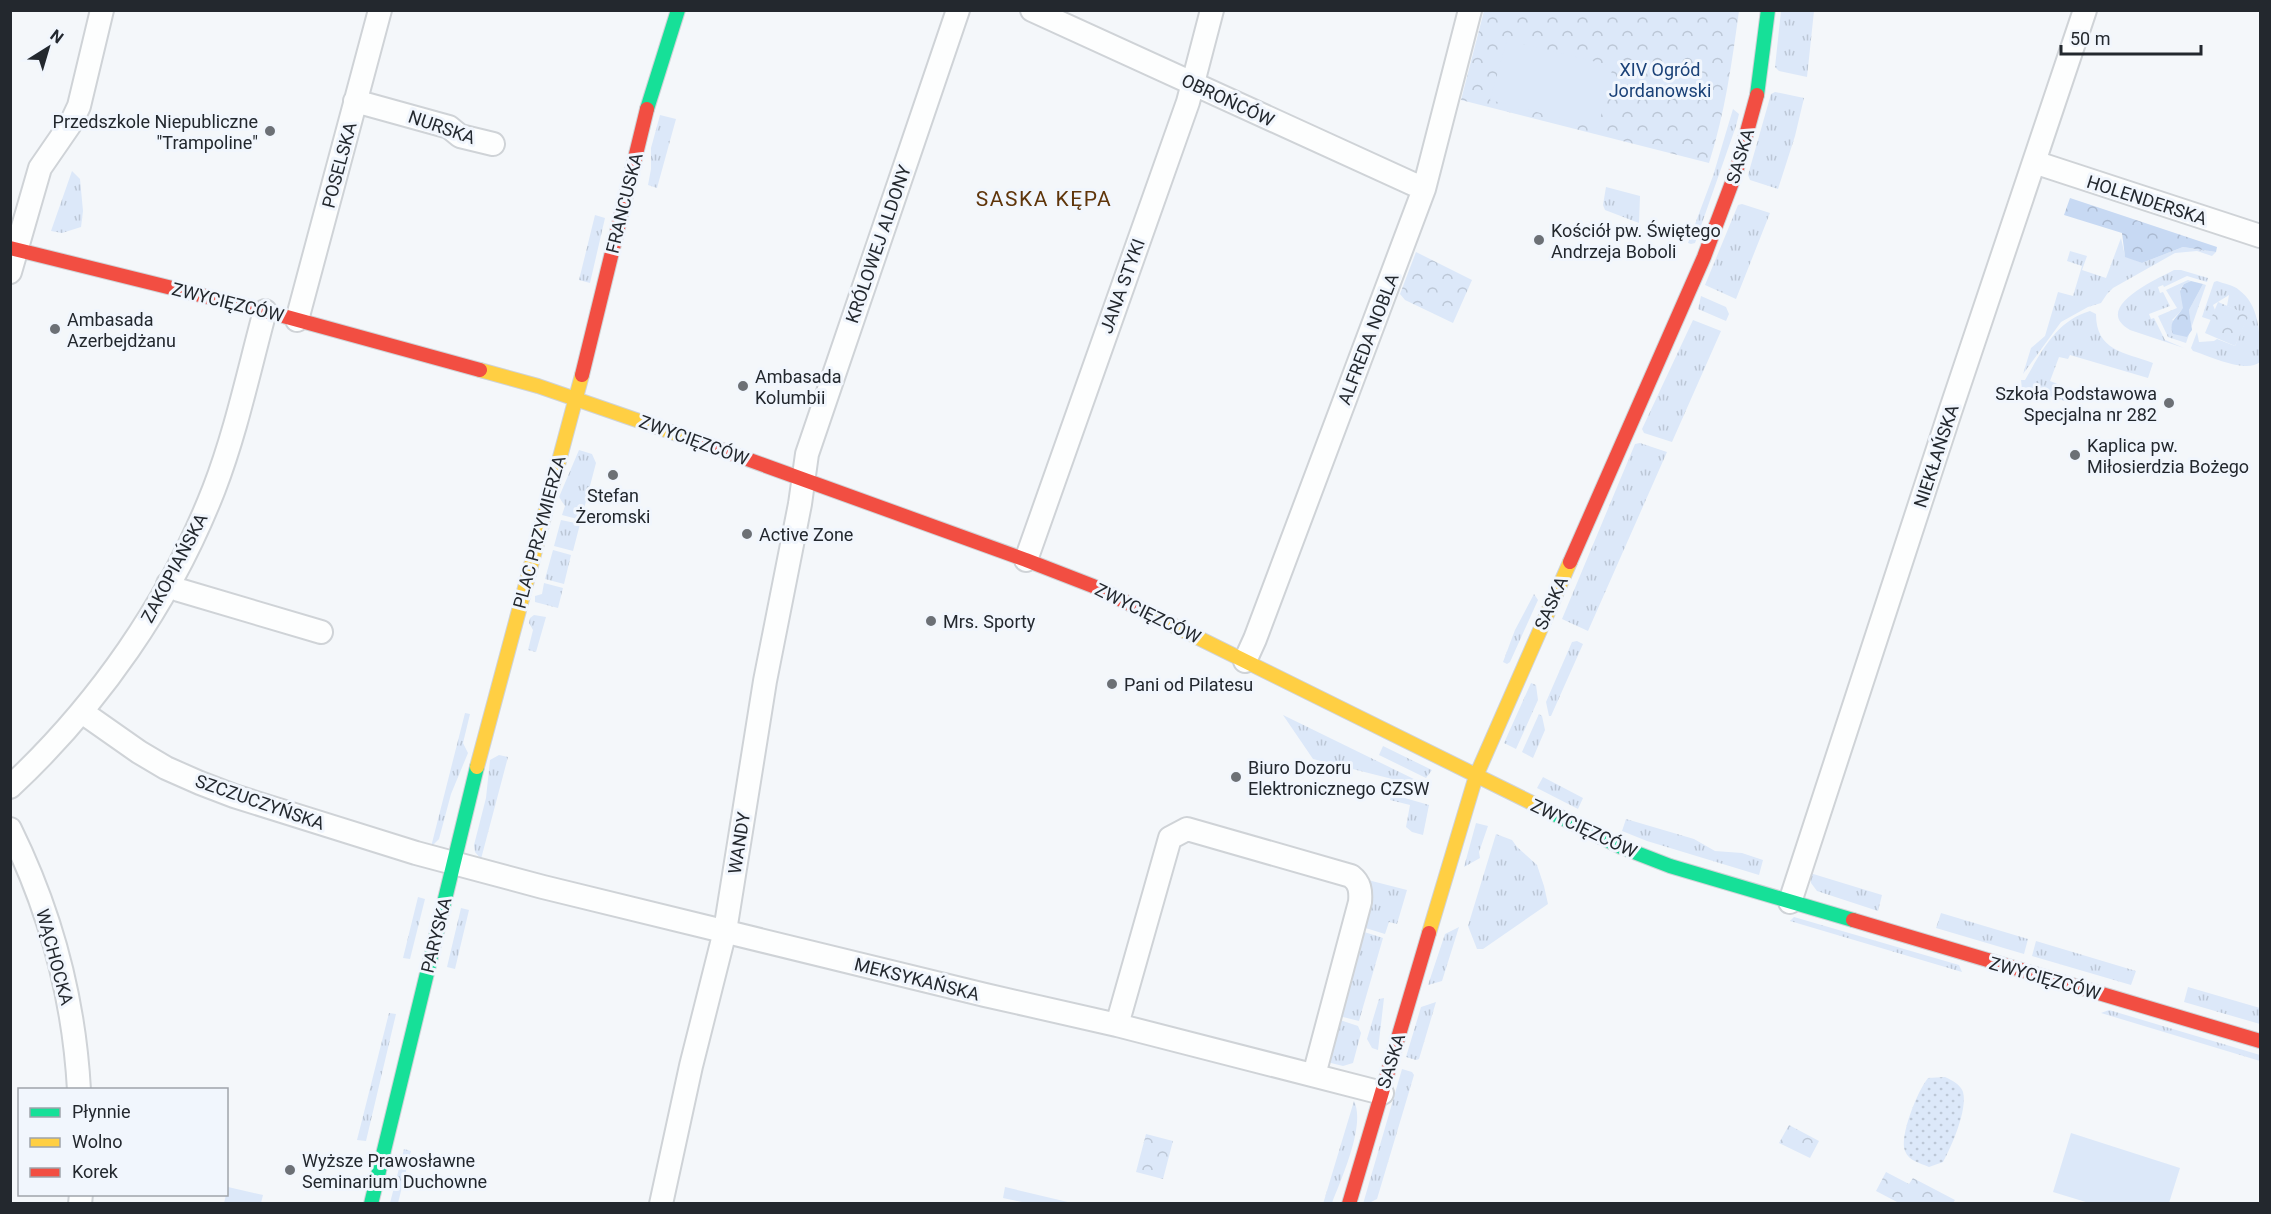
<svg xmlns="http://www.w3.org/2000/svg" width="2271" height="1214" viewBox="0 0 2271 1214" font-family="Roboto,sans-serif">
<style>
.grass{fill:url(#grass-tufts)}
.forest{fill:url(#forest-crowns)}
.park{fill:url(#park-crowns)}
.garden{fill:url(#garden-dots)}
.pitch{fill:#dce8f9}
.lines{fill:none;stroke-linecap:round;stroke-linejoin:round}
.street-casing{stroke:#cfd3d7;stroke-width:26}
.fast-casing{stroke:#cfd3d7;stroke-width:16}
.slow-casing{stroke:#cfd3d7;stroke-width:16}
.jam-casing{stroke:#cfd3d7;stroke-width:16}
.street{stroke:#fdfefe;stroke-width:22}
.fast{stroke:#16e098;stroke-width:14}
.slow{stroke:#ffcf43;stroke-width:14}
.jam{stroke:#f24e42;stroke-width:14}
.poi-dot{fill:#6c7075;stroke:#f1f6fd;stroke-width:2}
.labels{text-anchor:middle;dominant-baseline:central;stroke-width:6;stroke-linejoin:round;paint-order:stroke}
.park-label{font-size:18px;fill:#1a4177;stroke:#f1f6fd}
.street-label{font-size:18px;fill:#23282e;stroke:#f1f6fd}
.poi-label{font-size:18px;fill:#23282e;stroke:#f1f6fd;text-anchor:start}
.quarter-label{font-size:21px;letter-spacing:1.5px;fill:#5f350a;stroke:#f1f6fd}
</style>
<defs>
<pattern id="grass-tufts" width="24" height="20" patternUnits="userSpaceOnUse" patternTransform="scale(1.5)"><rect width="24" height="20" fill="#dce8f9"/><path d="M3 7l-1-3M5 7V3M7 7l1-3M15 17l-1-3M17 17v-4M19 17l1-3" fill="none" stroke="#bcc7d6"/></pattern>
<pattern id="forest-crowns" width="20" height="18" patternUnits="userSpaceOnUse" patternTransform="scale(1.5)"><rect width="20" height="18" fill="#c7d9f3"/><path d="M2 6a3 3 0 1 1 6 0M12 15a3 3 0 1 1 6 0" fill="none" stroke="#abbad1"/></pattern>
<pattern id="park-crowns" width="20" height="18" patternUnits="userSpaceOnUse" patternTransform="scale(1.5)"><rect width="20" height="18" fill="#dce8f9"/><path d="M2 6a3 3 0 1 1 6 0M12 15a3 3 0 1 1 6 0" fill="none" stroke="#bcc7d6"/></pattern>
<pattern id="garden-dots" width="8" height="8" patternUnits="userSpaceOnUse" patternTransform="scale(1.5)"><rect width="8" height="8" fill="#dce8f9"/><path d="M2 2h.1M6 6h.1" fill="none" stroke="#bcc7d6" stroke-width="1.8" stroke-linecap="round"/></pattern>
</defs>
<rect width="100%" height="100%" fill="#f4f7fa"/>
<!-- grass -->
<path class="grass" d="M1781 11H1814L1807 77 1779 71 1775 67Z
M1775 92 1804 98 1795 136 1778 189 1750 180 1748 175 1771 94Z
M1733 109 1739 114 1736 126 1695 243 1691 244 1688 243 1713 176Z
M660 115 676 119 657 188 648 185 651 169V148Z
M72 171 80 179 83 211 81 227 62 233 51 231Z
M1606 187 1640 196 1639 223 1605 210 1603 205Z
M1742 204 1770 213 1736 299 1705 285 1738 205Z
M595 215 605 218 590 283 579 280Z
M2121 238 2125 256 2142 263 2183 247 2216 252 2212 256 2197 251 2175 253 2113 288 2107 294 2101 303 2088 307 2061 322 2023 374 2031 348 2045 336 2058 292 2073 296 2082 266 2067 261 2070 251 2087 256 2082 270 2106 278Z
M2174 270H2181L2208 278 2207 282 2187 276 2164 287 2163 285 2158 287 2160 293 2163 292 2170 306 2149 314 2151 319 2154 318 2165 340 2184 348 2130 330C2091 308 2157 279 2174 270Z
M2188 280 2191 281 2184 284 2180 290 2184 308 2172 320 2192 330 2189 310 2203 284 2206 285 2186 343 2168 337 2158 316 2177 308 2166 290Z
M2217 281C2224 284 2234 285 2239 290 2261 306 2260 338 2260 362 2246 374 2210 356 2193 351L2191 348 2197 332 2199 342 2214 341 2217 339 2235 346 2248 315 2227 306 2229 295 2213 305 2215 310 2211 320 2202 317 2214 282Z
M1701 296 1726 307 1729 314 1726 321 1698 309Z
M2090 311 2096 314C2096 351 2124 352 2153 363L2148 378 2070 355 2068 359 2059 357 2050 381 2060 385 2059 390 2071 394 2068 402 2043 394 2041 398 2022 390 2021 380H2025C2041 352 2057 320 2090 311Z
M1693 320 1721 331 1672 442 1644 433 1642 429Z
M1640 443 1667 452 1588 631 1562 619 1635 444Z
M579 450 592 454 596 463 581 520 562 515 565 506 559 497Z
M561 520 580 524 573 551 554 546Z
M553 550 571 555 564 584 545 579Z
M544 583 563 588 558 608 535 602V596L542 594Z
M1534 594 1538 600 1510 662 1507 664 1503 662 1515 630Z
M534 615 546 617 536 652 528 650 533 630 529 623 530 618Z
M1577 641 1583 644 1551 716H1549L1546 702 1572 642Z
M1531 683 1536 685 1538 700 1516 749 1504 743Z
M465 713 470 714 463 743 468 753 451 794 439 839 431 847Z
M1539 714 1542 716 1545 730 1533 758 1522 752Z
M1283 715 1422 783 1416 785 1313 759Z
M1383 746 1432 770 1426 778 1379 755Z
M499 755 508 757 481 859 475 852 474 845 486 798 490 760Z
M1543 777 1583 798 1578 809 1537 788Z
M1391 794 1429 805 1423 835 1412 832 1406 827 1410 805 1390 800Z
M1626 819 1694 839 1715 851 1742 853 1763 860 1759 875 1647 841 1622 831Z
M1476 823 1488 826 1479 852 1480 858 1464 867Z
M1496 834 1512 840 1517 847 1537 865 1544 886 1548 904 1483 949H1477L1468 926Z
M1810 873 1882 895 1878 911 1817 891 1811 883Z
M1360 878 1407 890 1397 924 1389 922 1385 934 1359 926Z
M418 897 425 899 410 959 403 958Z
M461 908 469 910 455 969 447 967Z
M1941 913 2028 939 2024 954 1936 928Z
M1794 917 1959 965 1962 972 1790 921Z
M1459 927 1442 981 1428 985 1445 934Z
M1358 930 1383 938 1359 1021 1335 1015Z
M2036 941 2136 971 2131 985 2032 956Z
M2188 987 2260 1008V1024L2184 1002Z
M1384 998 1378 1050 1372 1048 1367 1039 1379 999Z
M1436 1002 1419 1059 1416 1060 1406 1057 1421 1007Z
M2109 1010 2260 1055V1061L2101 1013Z
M389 1013 396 1014 366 1141 357 1140Z
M1334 1018 1358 1026 1361 1033 1353 1063 1343 1066 1323 1061Z
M1402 1069 1412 1072 1414 1075 1377 1199 1369 1203 1363 1204Z
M1354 1101C1366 1125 1341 1179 1332 1203L1323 1204Z
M404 1149 411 1151 398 1203H390Z"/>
<!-- forest -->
<path class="forest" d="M2070 198 2217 247 2216 252 2183 247 2142 263 2125 257 2122 233 2064 215Z
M2191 281 2203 284 2189 310 2192 330 2187 337 2173 334C2168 321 2177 318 2183 308L2180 291 2184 284Z"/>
<!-- park -->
<path class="park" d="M1484 11H1739C1732 62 1725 113 1709 163L1461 100Z
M1416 252 1472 280 1453 323 1405 300 1400 294Z
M2218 302 2249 315 2235 346 2205 333Z
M1789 1125 1819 1141 1810 1158 1779 1143Z
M1146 1134 1173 1141 1163 1179 1136 1172Z
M1886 1172 1909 1184 1913 1178 1955 1200 1953 1203H1899L1876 1191Z"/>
<!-- garden -->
<path class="garden" d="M1945 1077C1952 1080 1961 1085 1963 1092 1968 1109 1951 1148 1943 1162L1929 1167C1920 1163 1909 1161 1905 1151 1899 1136 1918 1090 1928 1078Z"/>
<!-- pitch -->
<path class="pitch" d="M1507 40 1613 66 1598 128 1490 100Z
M2071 1133 2180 1168 2169 1203H2089L2053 1192Z
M228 1187 263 1195 261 1203H224Z
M1005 1187 1072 1203H1027L1003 1198Z"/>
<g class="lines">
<defs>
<path id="street" d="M1032 10 1424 189
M355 101 449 127 460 136 493 144
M2034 162 2260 236
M10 272 40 168 71 123 79 106 102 10
M297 320 380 10
M1026 560 1188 102 1212 10
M168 584 179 590 321 632
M1245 661 1255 639 1424 189 1470 10
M82 712 139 752 166 768 200 783 234 796 416 853 543 887 985 995 1117 1025 1382 1093
M10 787C98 705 170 602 214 489 236 432 249 370 265 311
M10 829C50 910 74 999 79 1090
M1790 902 1950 412 2085 10
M1117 1025 1170 838 1187 829 1351 876C1360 883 1361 891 1360 902L1314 1075
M80 1204 81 1194
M661 1204 691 1066 725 931 765 681 800 504 807 454 958 10"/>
<path id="fast" d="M1757 95 1768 10
M647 109 678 10
M1536 805 1621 847 1670 866 1853 920
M371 1204 477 767"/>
<path id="slow" d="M480 370 538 386 700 442
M1142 610 1536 805
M477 767 582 375
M1429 933 1476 776 1570 562"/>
<path id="jam" d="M10 248 265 311 480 370
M582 375 647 109
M700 442 1026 560 1093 586 1142 610
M1570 562 1704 257 1736 172 1757 95
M1853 920 2260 1041
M1349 1204 1429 933"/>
</defs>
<!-- street casing -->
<use href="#street" class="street-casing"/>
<!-- fast casing -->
<use href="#fast" class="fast-casing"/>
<!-- slow casing -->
<use href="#slow" class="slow-casing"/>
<!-- jam casing -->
<use href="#jam" class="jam-casing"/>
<!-- street -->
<use href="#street" class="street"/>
<!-- fast -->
<use href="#fast" class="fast"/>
<!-- slow -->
<use href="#slow" class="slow"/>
<!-- jam -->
<use href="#jam" class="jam"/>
</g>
<!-- markers -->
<g class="poi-dot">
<circle cx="270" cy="131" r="6"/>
<circle cx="1539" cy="240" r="6"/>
<circle cx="55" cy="329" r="6"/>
<circle cx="743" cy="386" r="6"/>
<circle cx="2169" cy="403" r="6"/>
<circle cx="2075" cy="455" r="6"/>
<circle cx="613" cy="475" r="6"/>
<circle cx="747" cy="534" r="6"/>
<circle cx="931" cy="621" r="6"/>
<circle cx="1112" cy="684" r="6"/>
<circle cx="1236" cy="777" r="6"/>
<circle cx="290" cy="1170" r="6"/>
</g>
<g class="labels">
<!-- park labels -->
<g class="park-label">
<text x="1660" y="69">XIV Ogród<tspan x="1660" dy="21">Jordanowski</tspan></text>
</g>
<!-- street labels -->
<g class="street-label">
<text transform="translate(1228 100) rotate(25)">OBROŃCÓW</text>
<text transform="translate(442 127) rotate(19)">NURSKA</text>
<text transform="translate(1740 156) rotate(-73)">SASKA</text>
<text transform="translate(339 165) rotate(-75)">POSELSKA</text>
<text transform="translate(2147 200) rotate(18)">HOLENDERSKA</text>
<text transform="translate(624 203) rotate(-76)">FRANCUSKA</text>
<text transform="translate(878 244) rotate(-71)">KRÓLOWEJ ALDONY</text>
<text transform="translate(1122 286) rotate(-70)">JANA STYKI</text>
<text transform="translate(228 302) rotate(14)">ZWYCIĘZCÓW</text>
<text transform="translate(1368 339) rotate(-69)">ALFREDA NOBLA</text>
<text transform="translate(694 440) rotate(20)">ZWYCIĘZCÓW</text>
<text transform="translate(1936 456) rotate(-72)">NIEKŁAŃSKA</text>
<text transform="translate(539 532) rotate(-75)">PLAC PRZYMIERZA</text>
<text transform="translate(174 568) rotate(-62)">ZAKOPIAŃSKA</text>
<text transform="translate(1551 603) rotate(-66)">SASKA</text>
<text transform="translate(1148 613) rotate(26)">ZWYCIĘZCÓW</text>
<text transform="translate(260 802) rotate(19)">SZCZUCZYŃSKA</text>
<text transform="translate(1584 828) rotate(25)">ZWYCIĘZCÓW</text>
<text transform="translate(739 843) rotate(-81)">WANDY</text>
<text transform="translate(436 935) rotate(-76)">PARYSKA</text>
<text transform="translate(55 957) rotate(75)">WĄCHOCKA</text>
<text transform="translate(2045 978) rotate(16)">ZWYCIĘZCÓW</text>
<text transform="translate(917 979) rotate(14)">MEKSYKAŃSKA</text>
<text transform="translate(1391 1061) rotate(-73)">SASKA</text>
</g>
<!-- poi labels -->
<g class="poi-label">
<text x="258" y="121" text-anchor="end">Przedszkole Niepubliczne<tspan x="258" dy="21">"Trampoline"</tspan></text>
<text x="1551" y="230">Kościół pw. Świętego<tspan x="1551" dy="21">Andrzeja Boboli</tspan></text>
<text x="67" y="319">Ambasada<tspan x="67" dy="21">Azerbejdżanu</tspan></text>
<text x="755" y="376">Ambasada<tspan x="755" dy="21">Kolumbii</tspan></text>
<text x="2157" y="393" text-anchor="end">Szkoła Podstawowa<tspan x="2157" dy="21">Specjalna nr 282</tspan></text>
<text x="2087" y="445">Kaplica pw.<tspan x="2087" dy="21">Miłosierdzia Bożego</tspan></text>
<text x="613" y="495" text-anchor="middle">Stefan<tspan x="613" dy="21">Żeromski</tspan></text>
<text x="759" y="534">Active Zone</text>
<text x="943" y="621">Mrs. Sporty</text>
<text x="1124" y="684">Pani od Pilatesu</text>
<text x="1248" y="767">Biuro Dozoru<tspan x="1248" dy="21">Elektronicznego CZSW</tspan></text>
<text x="302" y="1160">Wyższe Prawosławne<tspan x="302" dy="21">Seminarium Duchowne</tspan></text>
</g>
<!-- quarter labels -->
<g class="quarter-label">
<text x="1044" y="199">SASKA KĘPA</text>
</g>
</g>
<!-- border -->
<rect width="2271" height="1214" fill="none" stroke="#23282e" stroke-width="24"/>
<!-- legend -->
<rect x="18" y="1088" width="210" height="108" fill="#f1f6fd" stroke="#9fa4aa" stroke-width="1.5"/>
<rect x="30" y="1108" width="30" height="9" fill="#16e098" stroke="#9fa4aa" stroke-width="1.5"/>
<text x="72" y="1118" font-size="18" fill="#23282e">Płynnie</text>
<rect x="30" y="1138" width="30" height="9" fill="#ffcf43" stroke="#9fa4aa" stroke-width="1.5"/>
<text x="72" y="1148" font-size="18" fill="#23282e">Wolno</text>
<rect x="30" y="1168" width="30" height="9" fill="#f24e42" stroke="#9fa4aa" stroke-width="1.5"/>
<text x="72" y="1178" font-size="18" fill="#23282e">Korek</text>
<!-- north arrow -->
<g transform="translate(48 48) rotate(37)" stroke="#f1f6fd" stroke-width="4.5" paint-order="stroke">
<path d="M0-4.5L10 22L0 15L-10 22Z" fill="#23282e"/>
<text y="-9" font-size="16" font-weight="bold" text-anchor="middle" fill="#23282e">N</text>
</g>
<!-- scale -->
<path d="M2061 45v9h140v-9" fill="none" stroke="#23282e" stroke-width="3"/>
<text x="2070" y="45" font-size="18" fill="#23282e" stroke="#f1f6fd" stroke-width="4.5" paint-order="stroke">50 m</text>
</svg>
